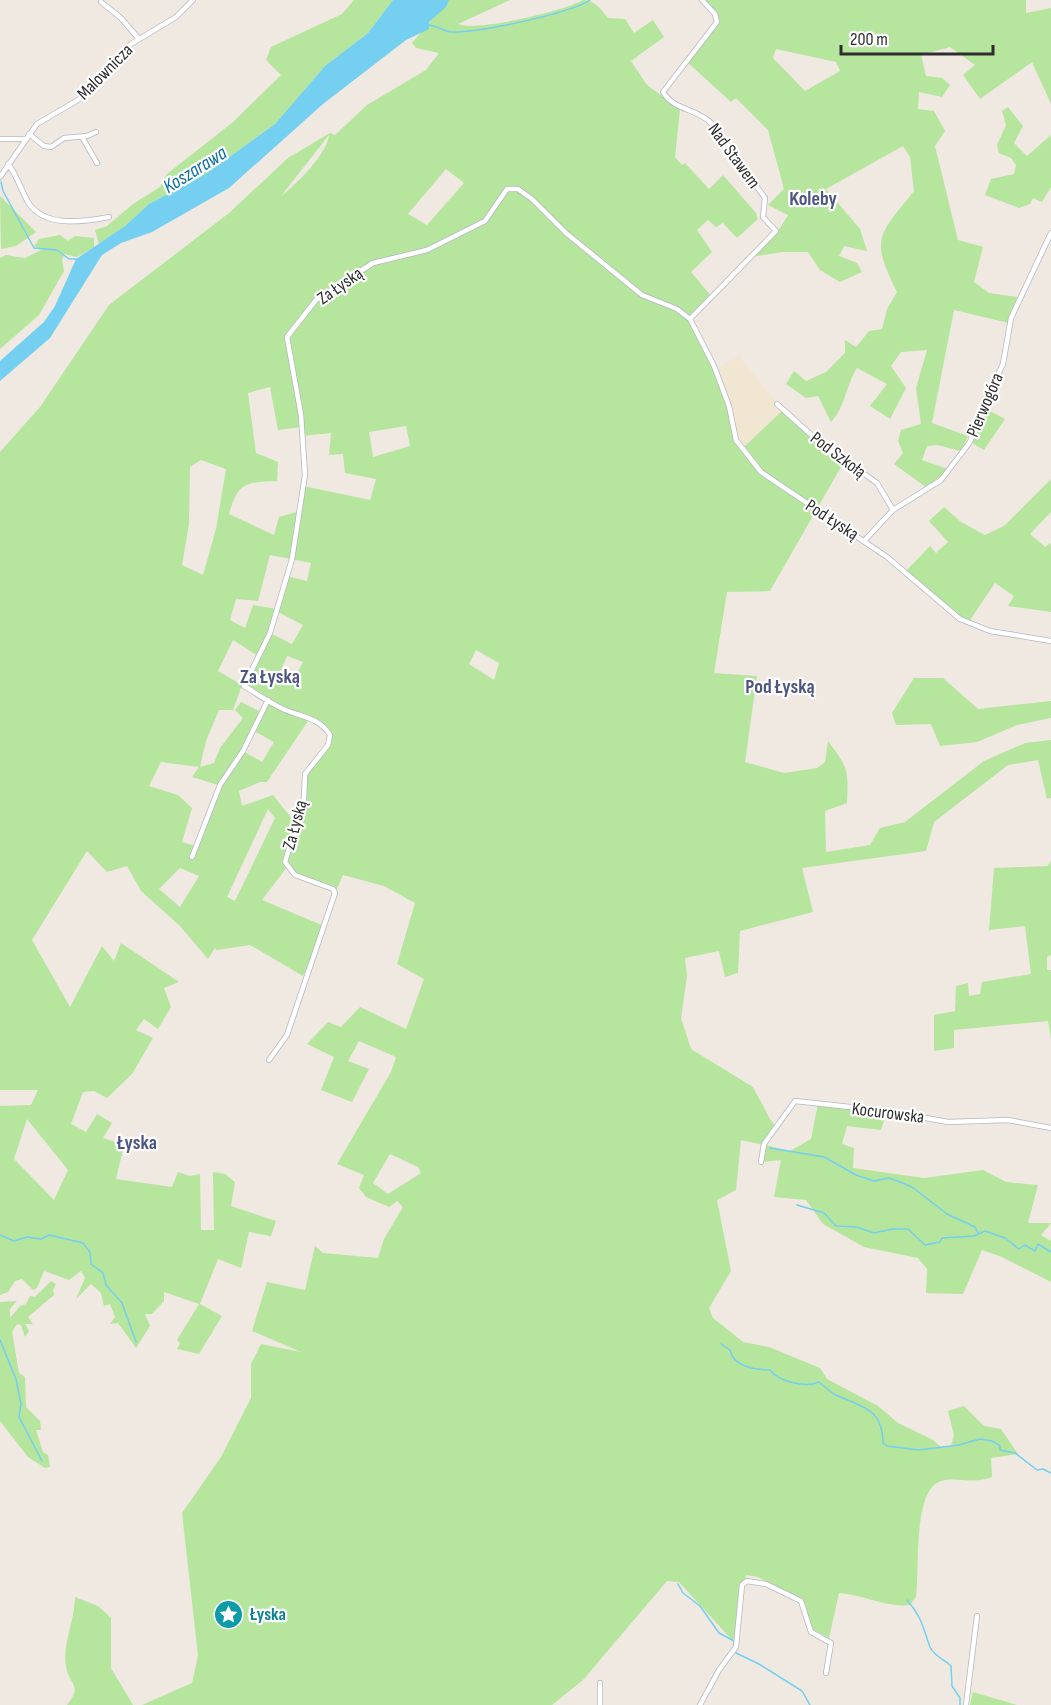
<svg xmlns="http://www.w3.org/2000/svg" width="1051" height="1705" viewBox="0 0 1051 1705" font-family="'Sofia Sans Condensed',sans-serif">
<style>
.education{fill:#f0e6d1}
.green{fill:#b6e59e;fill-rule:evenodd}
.water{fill:#75cff0}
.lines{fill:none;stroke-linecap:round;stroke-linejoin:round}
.stream{stroke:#75cff0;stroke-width:1.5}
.street-casing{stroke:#b4b7c1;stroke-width:6}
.street{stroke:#fff;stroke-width:4.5}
.labels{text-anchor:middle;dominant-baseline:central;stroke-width:4.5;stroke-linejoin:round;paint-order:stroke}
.street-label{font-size:18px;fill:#2e2e2e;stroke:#fff}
.culture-label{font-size:18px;font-weight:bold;fill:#0d838f;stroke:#fff;text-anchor:start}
.water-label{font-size:20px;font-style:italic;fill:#0d6fa3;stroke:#fff}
.neighbourhood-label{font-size:20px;font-weight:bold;fill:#4d5680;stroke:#fff}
</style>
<rect width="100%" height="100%" fill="#efe9e1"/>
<!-- education -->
<path class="education" d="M739 356 783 411 743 447 737 437 716 369Z"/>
<!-- green -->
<path class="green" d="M354 0H393L368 33 325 66 275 124 204 175 149 204 125 226 99 244 95 230 107 226 133 204 160 187 167 174 233 122 281 75 266 60 271 47 342 14Z
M448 0H510L458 24C475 32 565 11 583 0 594 0 601 9 608 18L625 19 634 33 653 20 664 37 631 61 647 85 680 109 675 157 682 165 685 163 709 189 723 175 756 213 758 219 737 238 723 223 716 227 708 220 697 230 712 252 691 272 711 296 690 319C705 346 719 375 728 404 733 420 731 436 744 447L782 411 773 401 818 441 845 460 770 591 727 592 714 673 757 676 745 762 784 773 817 768 825 762 828 741C849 769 848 769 847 803L825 811 826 852 870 845 880 828 905 822 984 761 1025 743 1051 740V798L1047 799 1038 760 1008 765 934 822 926 851 802 868 813 912 740 931 738 973 725 977 719 951 685 958 687 976 681 1018 691 1049 753 1087 770 1119 777 1128 765 1145 790 1151 811 1139 818 1104 887 1111 881 1130 847 1126 842 1144 854 1148 853 1168 924 1178 983 1170 1006 1182 1038 1185 1028 1223H1051L1041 1235 1051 1241V1282L1002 1257 982 1250 963 1294 926 1293 927 1269 918 1258 864 1247 823 1224 806 1200 774 1197 781 1160 761 1162 764 1145 741 1140 736 1190 717 1200 731 1271 709 1308 713 1318 743 1342 769 1347 820 1368 827 1379 878 1406 898 1423 933 1440 942 1448 951 1446 954 1435 948 1411 964 1406 984 1426 1001 1429 1018 1454 991 1458 992 1477C972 1485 958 1476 941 1481 912 1490 920 1571 916 1597L910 1605C887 1608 865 1595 839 1593L829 1638 811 1628 805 1603 758 1577 746 1575 733 1641 679 1582 667 1581 583 1680 552 1705H142L192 1683 198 1656 182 1513 221 1457 251 1398V1364L261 1344 301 1352 252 1331 267 1282 305 1290 315 1246 323 1253 378 1258 384 1239 403 1207 397 1201 389 1207 366 1197 359 1188 364 1175 337 1164 391 1072 396 1057 359 1041 348 1061 369 1069 352 1102 321 1090 334 1057 307 1044 328 1022 341 1027 360 1007 406 1029 424 979 397 964 415 903 384 886 343 875 335 893 295 875 287 867 262 900 324 926 303 976 250 945 216 950 215 948 208 959 180 926 141 891 127 866 107 872 87 851 32 940 70 1007 102 946 114 961 121 943 179 982 164 988 171 1007 158 1029 144 1019 136 1030 153 1038 132 1074 107 1098 94 1091 83 1092 71 1124 86 1132 97 1114 112 1123 103 1138 124 1145 116 1179 172 1187 178 1172 190 1176 200 1174 201 1230H214L213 1172 225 1174 235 1182 231 1206 276 1221 271 1236 249 1232 241 1268 218 1259 200 1304 222 1316 199 1354 177 1349 180 1343 177 1340 199 1304 164 1292V1301L152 1314H145L150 1326 136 1348 118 1323 110 1324 115 1317 110 1304 104 1306 101 1293 91 1284 76 1299 85 1278 81 1271 69 1280 44 1271 37 1288 33 1290 22 1279 15 1281 8 1292 0 1295V1106L31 1105 38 1090H0V452L40 407 109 305 229 213 288 158 330 133 335 135 367 105 426 70 439 53 416 48 412 43ZM329 135C327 154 297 184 281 196ZM446 169 464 183 427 225 408 214ZM270 387 278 430 301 427 302 436 331 433 329 455 343 454 345 473 376 479 370 500 303 486 300 511 279 517 274 535 229 514C238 482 246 482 277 481L278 462 256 453 248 393ZM406 426 410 446 373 457 369 432ZM201 460 226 469 216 529 203 575 182 565 189 524 190 467ZM270 555 311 563 307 581 287 576 278 612 303 625 292 644 270 633 277 609 253 605 245 628 230 620 236 599 258 601ZM233 640 258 656 244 686 268 701 263 713 241 702 235 710 243 718 220 748 214 763 200 767 206 741 219 710H233L242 685 218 671ZM476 650 499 663 494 680 469 664ZM287 656 303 662 292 683 279 675ZM310 718 330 735 331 740 304 779V799L296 824 273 795 242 806 239 791 260 782H267ZM254 731 274 742 262 762 243 751ZM161 762 199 767 192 777 218 785 195 846 182 842 192 808 178 795 149 786ZM268 809 275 818 235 901 227 897ZM180 868 199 876 180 907 159 889ZM27 1119 68 1170 54 1200 14 1159ZM390 1154 418 1167 421 1173 388 1194 373 1183Z
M702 0H1026V13L1051 8V104L1032 62 980 99 963 75 975 65 950 47 921 55 926 76 942 78 950 85 942 97 919 92 918 109 934 111 945 131 935 146 958 240 983 247 974 282 989 293 1017 297 1009 323 954 310 932 423 968 436 961 451 937 445 927 446 922 460 948 469 927 488 894 464 903 453 898 441 901 430 921 424 916 388 927 350 901 352 891 366 906 388 890 419 870 406 887 384 857 368C846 385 845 408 831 422L818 396 806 398 786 384 794 371 806 381 826 372 845 353V340L856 347 869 331 882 329 887 309 897 292C870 238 878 236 914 191L910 157 903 146 826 189 860 229 867 251 844 246 839 256 857 263 862 272 840 282 820 270 808 252H783L750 257 780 228 788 215 768 205 784 189 768 130 736 98 731 102 686 61 717 22 715 14ZM776 49 836 62 840 71 805 91 773 58Z
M1008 107 1023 126 1014 143 1027 156 1051 135V187L1042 202 1033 198 1030 204 1019 208 985 195 991 179 1014 174 1016 165 1011 158 999 153 997 145 1006 125 1002 111Z
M0 196 36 232 16 246 1 249Z
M60 235 68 241 75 236 94 238V247L77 257 64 254 62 260 64 271 39 315 0 349V258L6 255 25 258 41 250 34 246 39 239Z
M984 408 1005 419 984 450 972 443Z
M1051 479V512L1030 534 1045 547 1051 543V612L1008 606 1014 596 995 583 968 623 904 573 930 546 936 553 948 542 929 521 944 507 961 522 985 535 1004 526Z
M914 678H943L978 709 1051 701V718L1017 725 977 742 940 746 931 724 896 725 892 713Z
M1051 860V955L1047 957V970H1051V1039L1048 1021 954 1030V1048L934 1051V1015L955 1011 956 986 968 983 969 996 980 994 982 982 1031 974 1025 926 989 930 994 868 1048 866Z
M51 1281 56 1284 53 1290 54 1295 28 1317 33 1324H25L29 1331 25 1337 21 1325 17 1324 12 1332 19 1373 25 1377 26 1407 40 1421 41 1430H36L43 1452 48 1455 50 1467 45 1468 28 1457 0 1421V1302L17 1301 10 1309V1318L20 1306 26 1304 30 1296 35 1297Z
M75 1597 98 1606 111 1618V1668L133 1705H67C83 1685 70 1686 66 1667 62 1644 75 1620 75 1597Z
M973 1692 1017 1705H970Z"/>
<!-- water -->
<path class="water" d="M393 0H449L446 7 429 22V29L406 40 323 104 229 188 152 232 121 243 102 255 50 338 0 381V361L44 322 55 306 76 259 125 226 149 204 204 175 275 124 325 66 368 33Z"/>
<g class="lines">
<!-- stream -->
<path class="stream" d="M429 25C437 26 444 31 451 32 477 33 569 14 590 0
M1 182 3 191 34 248 57 250 69 259H76
M770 1148 824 1157 856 1175 874 1181 889 1178 900 1182 912 1187 947 1214 975 1227 978 1233
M797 1205 824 1213 836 1226 857 1227 874 1233 892 1229H908L925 1245 940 1242 942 1238 974 1236 985 1231 1005 1238 1019 1249 1025 1245 1035 1251 1038 1244 1051 1252
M0 1235 14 1241 27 1237 41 1239 49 1235 83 1243 90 1252 91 1264 103 1273 106 1285 122 1303 136 1342
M0 1340 16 1379 21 1404 19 1417 42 1461
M721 1344 730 1350C733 1367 756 1370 770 1370 779 1382 806 1388 819 1382 824 1386 828 1390 834 1394 860 1407 883 1407 883 1443L887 1446 919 1450 959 1445 980 1439 992 1441 1000 1446V1450L1015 1453 1037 1470 1043 1469 1051 1473
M678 1584 683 1593 700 1606 719 1633 734 1641V1645
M907 1600C922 1617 923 1628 930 1647 935 1657 944 1659 951 1666L952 1686 960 1698V1705
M736 1653 759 1664 802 1691 810 1705"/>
<defs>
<path id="street" d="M101 2 121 18 139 39
M29 134 44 146 51 147 64 138 87 136 96 132
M82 137 97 163
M0 139H25
M8 164C17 175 21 190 28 202 44 228 83 222 109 217
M0 177 37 124 83 97 131 44 176 17 193 0
M690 319 776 231 763 217 765 198 711 123C698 109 673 110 663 92L717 22 715 14 702 0
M777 404 818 441 877 483 893 510
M864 541 893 510 941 480 970 442 981 410 1003 364 1011 318 1051 233
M192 857 220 785 243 751 268 700
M269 1060 287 1035 335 893 333 889 295 875 285 862 304 799 305 774 328 745 330 735C318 716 299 717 281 708 268 702 256 693 244 686L270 633 292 559 305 475 301 415 287 337 316 300 373 263 427 250 485 221 507 189H518L532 199 566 233 642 295 677 309 690 319 714 366 729 406 736 440 761 472 887 557 960 619 990 631 1051 641
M761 1162 764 1144 795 1101 887 1111 948 1122 1008 1120 1051 1128
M600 1705V1683
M700 1705 719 1670 736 1647 742 1585 747 1581 766 1584 801 1601 811 1632 831 1643 826 1673
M966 1705 977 1616"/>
</defs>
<!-- street casing -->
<use href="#street" class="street-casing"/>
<!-- street -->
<use href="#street" class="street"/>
</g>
<!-- icons -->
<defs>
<symbol id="sight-disc" viewBox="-11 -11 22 22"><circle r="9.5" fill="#0f9aa8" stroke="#fff"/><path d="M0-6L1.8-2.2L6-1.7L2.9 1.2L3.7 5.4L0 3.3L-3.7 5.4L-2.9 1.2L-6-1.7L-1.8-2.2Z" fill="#fff"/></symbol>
</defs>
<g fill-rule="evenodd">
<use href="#sight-disc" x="212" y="1598" width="33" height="33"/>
</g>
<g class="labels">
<!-- street labels -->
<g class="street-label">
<text transform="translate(105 72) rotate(-45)">Malownicza</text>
<text transform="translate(734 156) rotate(54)">Nad Stawem</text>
<text transform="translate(340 286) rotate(-35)">Za Łyską</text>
<text transform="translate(985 405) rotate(-67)">Pierwogóra</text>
<text transform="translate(838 455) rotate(37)">Pod Szkołą</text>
<text transform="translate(832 520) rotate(33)">Pod Łyską</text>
<text transform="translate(295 825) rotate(-75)">Za Łyską</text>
<text transform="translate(888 1113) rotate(7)">Kocurowska</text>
</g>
<!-- culture labels -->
<g class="culture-label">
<text x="250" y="1614">Łyska</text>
</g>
<!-- water labels -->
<g class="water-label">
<text transform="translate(195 170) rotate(-32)">Koszarawa</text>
</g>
<!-- neighbourhood labels -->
<g class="neighbourhood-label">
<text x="813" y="199">Koleby</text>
<text x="270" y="677">Za Łyską</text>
<text x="780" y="687">Pod Łyską</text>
<text x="137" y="1143">Łyska</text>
</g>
</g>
<!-- scale -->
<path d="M841 45v9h152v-9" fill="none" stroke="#2e2e2e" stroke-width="3"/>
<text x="850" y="45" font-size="18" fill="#2e2e2e" stroke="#ffffff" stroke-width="4.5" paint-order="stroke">200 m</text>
</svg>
